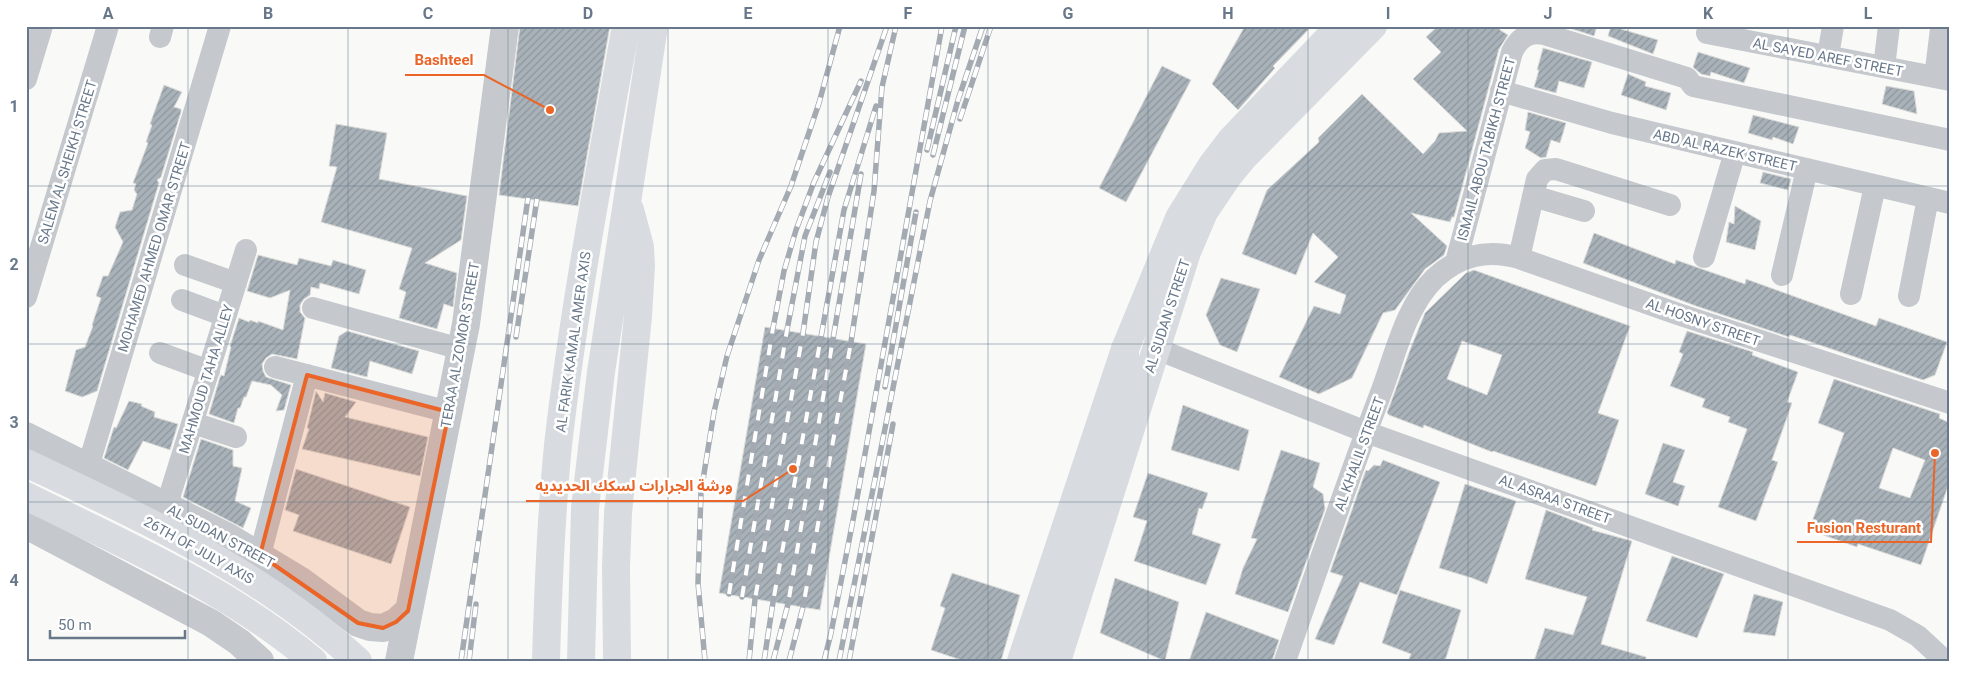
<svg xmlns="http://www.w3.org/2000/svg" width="1976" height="687" viewBox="0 0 1976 687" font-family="Roboto,'Noto Sans Arabic',sans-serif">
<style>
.building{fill:url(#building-hatch);stroke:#dbdcd9;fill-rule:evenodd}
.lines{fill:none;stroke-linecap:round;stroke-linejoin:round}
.minor{stroke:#c5c9ce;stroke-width:22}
.tertiary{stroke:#c5c9ce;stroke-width:28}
.primary{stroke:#d8dce0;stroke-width:28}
.trunk{stroke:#d8dce0;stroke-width:28}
.motorway{stroke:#d8dce0;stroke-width:28}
.rail-casing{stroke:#a4aab2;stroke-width:5.5}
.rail{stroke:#fff;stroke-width:4;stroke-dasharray:11;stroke-linecap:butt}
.marked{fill:#ea6527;fill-opacity:0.2;stroke:#ea6527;stroke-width:4;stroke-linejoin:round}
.grid{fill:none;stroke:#68788a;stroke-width:1;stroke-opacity:0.55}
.labels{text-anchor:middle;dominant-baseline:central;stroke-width:5;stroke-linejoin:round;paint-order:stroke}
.street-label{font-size:14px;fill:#68788a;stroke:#fff}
.leader{fill:none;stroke:#ea6527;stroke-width:2}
.callout-dot{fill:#ea6527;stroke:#fff;stroke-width:2}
.callout-label{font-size:15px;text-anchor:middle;font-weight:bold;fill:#ea6527;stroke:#fff;stroke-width:5;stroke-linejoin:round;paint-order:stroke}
.neatline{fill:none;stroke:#68788a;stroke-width:2}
.grid-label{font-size:16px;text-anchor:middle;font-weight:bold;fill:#68788a}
</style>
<defs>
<pattern id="building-hatch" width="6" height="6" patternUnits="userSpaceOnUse" patternTransform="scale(1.25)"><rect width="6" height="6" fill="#a9b2b9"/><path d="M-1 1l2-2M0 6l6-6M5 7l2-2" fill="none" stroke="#8d969c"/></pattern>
</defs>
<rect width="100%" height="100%" fill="#f9faf7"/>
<!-- building -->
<path class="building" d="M520 26H610L578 206 499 195Z
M1245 26H1312L1273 66 1275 68 1238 110 1212 84Z
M1438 26H1498L1500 30 1508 35 1499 49 1454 217H1452L1450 222 1411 213 1447 246 1444 255 1425 269 1395 310 1383 313 1352 378 1319 394 1279 377 1314 306 1340 314 1346 295 1314 282 1338 257 1313 233 1296 275 1242 254 1267 190 1319 142 1318 138 1362 94 1423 154 1435 141 1439 133 1467 131 1413 79 1441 52 1426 37Z
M1563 26H1597L1594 36Z
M1611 26 1658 40 1653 54 1608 36Z
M1543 48 1592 62 1584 88 1559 81 1556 93 1534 87 1539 70H1537Z
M1698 52 1750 68 1744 83 1711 72 1710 76 1701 74 1693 67Z
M1162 66 1191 80 1126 202 1099 188Z
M1628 74 1646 82 1645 86 1671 93 1666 110 1621 95Z
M164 85 182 92 174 107 181 109V112L161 177 157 180 159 183 97 391 82 397 65 391 76 350 85 347 93 326 92 325 101 298 96 296 103 276H108L123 242 115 227 120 212 132 210 137 194 134 190 136 184 133 183 148 143 146 142 152 125 150 124Z
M1886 86 1914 91 1917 114 1882 104Z
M1528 112 1566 123 1560 143 1551 140 1546 157 1541 158 1525 148 1530 132 1525 130Z
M1753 115 1799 127 1793 144 1773 137 1772 140 1748 133Z
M336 124 387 133 379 179 467 196 461 240 425 263 457 273 453 307 444 304 437 329 399 318 406 292 399 289 412 248 321 222 337 167 329 166Z
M1763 172 1791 179 1788 190 1760 183Z
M1735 206 1761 221 1755 250 1726 242 1729 222 1734 224Z
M1594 233 1675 264 1676 260 1745 284 1746 279 1876 326 1879 318 1947 342 1935 375 1923 380 1790 335 1789 337 1696 306 1583 263Z
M258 255 297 265 299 258 331 266 333 260 366 270 359 294 320 283 319 289 311 287 310 295 304 299 300 305V312L305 318 297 359 272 354 266 358 262 364 263 371 266 377 291 385 284 410 276 411 282 395 271 385 252 381 246 397H244L240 408H238L234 423 209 414 220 377 221 375 224 376 231 347 230 346 239 318 249 322 250 320 258 323V321L283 330 290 290 270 298 247 291Z
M1474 270 1630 326 1598 413 1619 420 1596 486 1493 451 1492 452 1424 425 1423 428 1389 415 1387 413 1410 350 1425 313 1466 273ZM1462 341 1502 355 1487 395 1447 379Z
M1221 278 1260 289 1237 352 1220 345 1206 315Z
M765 327 866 344 820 610 719 593Z
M347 331 419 351 412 374 370 361 367 377 331 368 339 336Z
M1687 331 1753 352 1752 355 1798 372 1787 402 1792 403 1772 460 1778 462 1756 521 1718 507 1747 429 1728 422 1730 417 1702 407 1705 399 1670 386 1683 354 1679 352Z
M1834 379 1940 414 1939 418 1950 423V490L1947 489 1921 565 1858 544 1857 547 1809 530 1844 433 1818 423ZM1893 448 1925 460 1910 498 1879 488Z
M316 391 323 402 325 393 356 402 345 417 428 437 420 476 302 449 309 429 307 428Z
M129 401 142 404 141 406 155 412 154 417 178 424 170 450 143 441 128 470 104 458 114 427 116 428Z
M1183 405 1249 430 1239 471 1171 450Z
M201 439 233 450V466L242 468 235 501 251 508 243 528 183 497Z
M1663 443 1685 450 1673 482 1685 486 1678 506 1645 494Z
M1281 450 1320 463 1313 487 1323 494 1325 509 1288 612 1235 594 1243 568 1257 539 1251 538Z
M1383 460 1440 482 1397 595 1360 582 1334 645 1315 639 1343 576 1330 572 1366 470 1368 471 1374 465 1380 466Z
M296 469 410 507 391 564 293 531 299 515 285 510Z
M1148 473 1208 493 1202 509 1199 508 1192 534 1221 544 1206 585 1134 561 1147 521 1133 517Z
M1465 484 1516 501 1487 584 1472 578 1439 568Z
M1546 510 1593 528 1592 530 1632 541 1601 644 1646 657V661H1534L1545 628 1573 635 1587 597 1525 579Z
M1672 556 1724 574 1697 638 1646 621Z
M952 573 1020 595 1001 661H964L931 650 945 608 940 606Z
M1115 578 1179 602 1165 661 1100 633Z
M1400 590 1461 610 1445 661H1408L1411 654 1382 643Z
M1754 594 1783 602 1775 636 1743 632Z
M1206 612 1279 640 1272 661H1189Z"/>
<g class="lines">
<!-- minor -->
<path class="minor" d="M1707 33 1950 80
M160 37 163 26
M1828 56 1833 26
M1884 67 1889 26
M1935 77 1941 29
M26 79 42 26
M1501 91 1612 123 1950 203
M1533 196 1584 211
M1704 257 1735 152
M1519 258 1537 179 1545 170 1556 169 1670 205
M1456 262 1512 52C1519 38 1528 31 1544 34L1687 78 1693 86 1950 140
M185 265 236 283
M1782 275 1807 169
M1851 294 1875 186
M1909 296 1928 198
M26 297 108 26
M182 300 225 316
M313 308 461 349
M1157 349 1366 432 1890 620 1918 636 1945 661
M160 353 209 371
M275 367 449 412
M193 423 236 437
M88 467 220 26
M168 508 169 498 246 250
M260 555 307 375
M1285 661C1317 570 1348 479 1382 390 1396 352 1406 306 1435 278 1460 255 1487 249 1519 258L1678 314 1950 403"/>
<!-- tertiary -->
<path class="tertiary" d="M26 436 228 537 301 581 358 623 370 627 383 628 396 622 408 611
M26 525 211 623 239 642 260 661
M399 661 466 324 505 26"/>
<!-- primary -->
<path class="primary" d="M1021 661 1125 349 1179 218 1212 165 1231 140 1340 26
M1057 661 1187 252 1204 212 1229 175 1243 158 1373 26"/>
<!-- trunk -->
<path class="trunk" d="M26 463C146 520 258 570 358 661
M26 496C125 545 228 589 313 661
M1036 661 1120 413 1125 388V349"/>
<!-- motorway -->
<path class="motorway" d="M546 661C548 589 551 517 558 445 574 305 601 165 626 26
M581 661 585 508 601 372 654 26
M617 661 616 567 618 513 638 316 641 266 640 247 630 210"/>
<defs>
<path id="rail" d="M960 119 991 26
M927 150 956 26
M933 155 965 26
M516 337 537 199
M885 387 916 212
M729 594 773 328 784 271 796 230 814 182 861 81
M742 597 787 330 805 236 830 172
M461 661 528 198
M469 661 476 604
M705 661 698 583 701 492 714 412 727 356 759 260 791 186 819 103 840 26
M749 661 755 599 803 333 816 242 828 197 887 26
M764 661 773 602 844 210 876 106
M773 661 788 604 861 174
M789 661 803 607 851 342 874 191 882 87 896 26
M824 661 831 633 854 515 942 26
M839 661 930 201 958 100 983 26
M849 661 893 424"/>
</defs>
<!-- rail casing -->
<use href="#rail" class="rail-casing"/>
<!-- rail -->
<use href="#rail" class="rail"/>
</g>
<!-- marked area -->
<path class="marked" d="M307 375 449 412 408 611 396 622 383 628 358 623 260 555Z"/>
<!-- grid -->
<path class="grid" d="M188 26V661M348 26V661M508 26V661M668 26V661M828 26V661M988 26V661M1148 26V661M1308 26V661M1468 26V661M1628 26V661M1788 26V661M26 186H1950M26 344H1950M26 502H1950"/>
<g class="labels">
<!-- street labels -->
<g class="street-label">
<text transform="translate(1828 57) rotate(11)">AL SAYED AREF STREET</text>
<text transform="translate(1486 149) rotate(-75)">ISMAIL ABOU TABIKH STREET</text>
<text transform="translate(1725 150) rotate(13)">ABD AL RAZEK STREET</text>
<text transform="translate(67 162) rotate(-73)">SALEM AL SHEIKH STREET</text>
<text transform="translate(154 247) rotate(-73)">MOHAMED AHMED OMAR STREET</text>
<text transform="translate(1167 316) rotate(-72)">AL SUDAN STREET</text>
<text transform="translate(1703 322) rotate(19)">AL HOSNY STREET</text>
<text transform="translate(573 342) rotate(-82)">AL FARIK KAMAL AMER AXIS</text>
<text transform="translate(460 345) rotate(-80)">TERAA AL ZOMOR STREET</text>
<text transform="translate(206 379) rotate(-73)">MAHMOUD TAHA ALLEY</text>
<text transform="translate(1359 454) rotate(-70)">AL KHALIL STREET</text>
<text transform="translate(1555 499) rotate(20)">AL ASRAA STREET</text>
<text transform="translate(221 536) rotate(28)">AL SUDAN STREET</text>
<text transform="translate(199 550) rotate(29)">26TH OF JULY AXIS</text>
</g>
</g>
<!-- callouts -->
<path class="leader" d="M550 110L484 75H405M793 469L743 501H526M1935 453L1931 542H1797"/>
<g class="callout-dot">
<circle cx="550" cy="110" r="5"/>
<circle cx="793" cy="469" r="5"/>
<circle cx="1935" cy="453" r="5"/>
</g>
<g class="callout-label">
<text x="444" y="65">Bashteel</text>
<text x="634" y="491">ورشة الجرارات لسكك الحديديه</text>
<text x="1864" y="533">Fusion Resturant</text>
</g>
<!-- border -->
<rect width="1976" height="687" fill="none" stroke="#ffffff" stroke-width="55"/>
<!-- scale -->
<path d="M50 630v8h135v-8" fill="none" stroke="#68788a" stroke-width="2.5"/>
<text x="58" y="630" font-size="15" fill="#68788a" stroke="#ffffff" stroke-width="4" paint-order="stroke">50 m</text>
<rect x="28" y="28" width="1920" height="632" class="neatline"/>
<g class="grid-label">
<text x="108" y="19">A</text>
<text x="268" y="19">B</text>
<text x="428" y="19">C</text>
<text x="588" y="19">D</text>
<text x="748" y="19">E</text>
<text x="908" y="19">F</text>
<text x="1068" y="19">G</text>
<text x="1228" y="19">H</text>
<text x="1388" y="19">I</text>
<text x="1548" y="19">J</text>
<text x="1708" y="19">K</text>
<text x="1868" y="19">L</text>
<text x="14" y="112">1</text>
<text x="14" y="270">2</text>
<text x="14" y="428">3</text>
<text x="14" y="586">4</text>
</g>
</svg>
